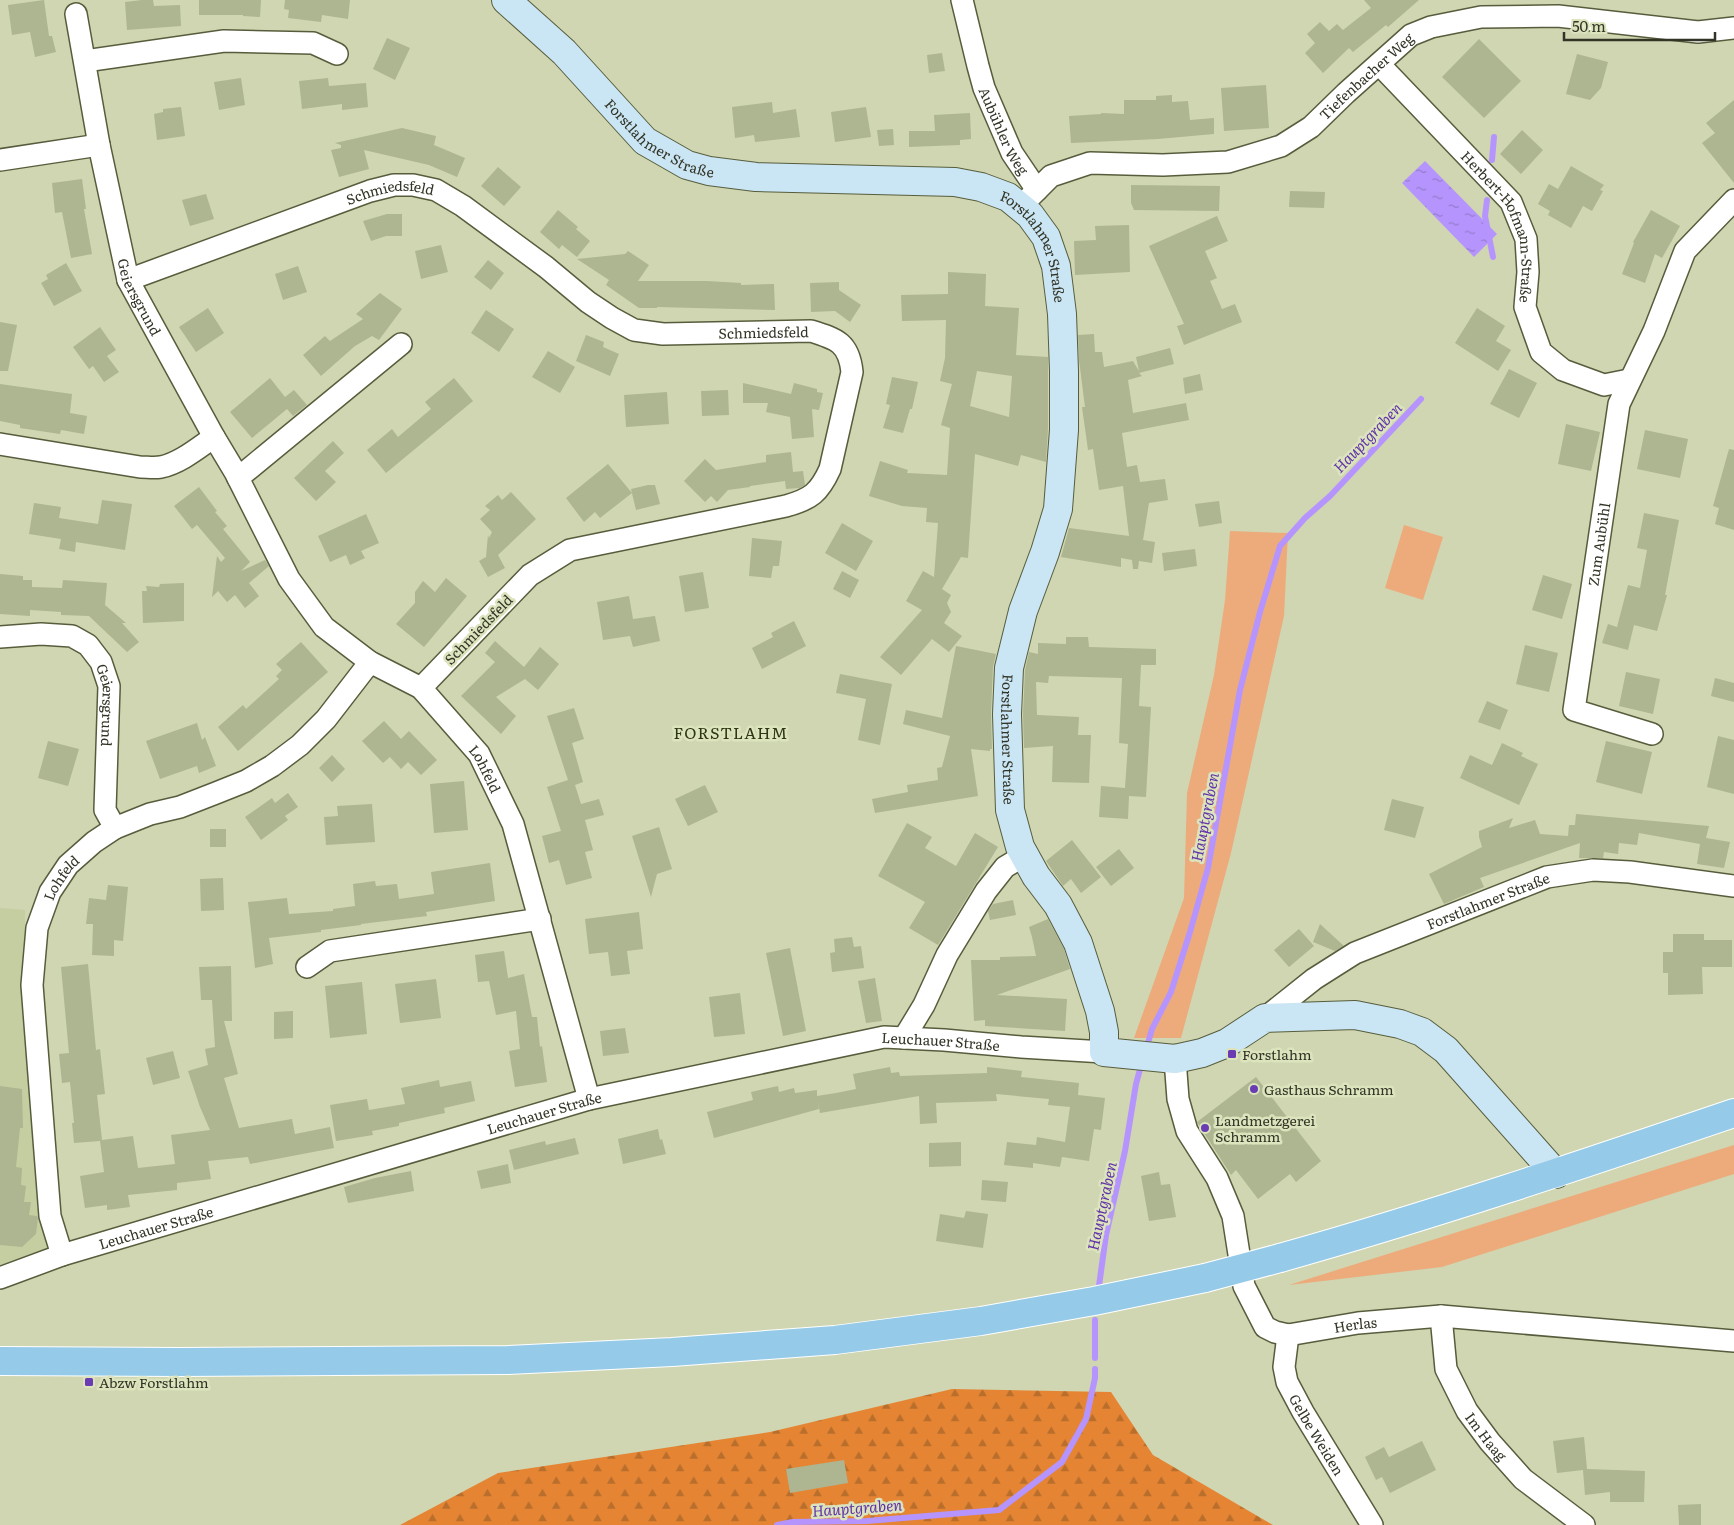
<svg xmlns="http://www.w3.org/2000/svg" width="1734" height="1525" viewBox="0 0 1734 1525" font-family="Literata,serif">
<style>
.built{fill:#c5cea1}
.green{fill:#edab7c}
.forest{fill:url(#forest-firs)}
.water{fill:url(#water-ripples)}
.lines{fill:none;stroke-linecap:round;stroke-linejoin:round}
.stream{stroke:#b595fd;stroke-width:6}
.building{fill:#aeb591;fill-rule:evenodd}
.street-casing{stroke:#575d3c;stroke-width:24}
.secondary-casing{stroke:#575d3c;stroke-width:30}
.primary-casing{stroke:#fff;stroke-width:30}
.street{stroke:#fff;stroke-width:21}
.secondary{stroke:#cae5f4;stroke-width:28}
.primary{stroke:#95cbe9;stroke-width:28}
.primary-bridge-casing{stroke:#fff;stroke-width:30;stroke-linecap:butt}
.primary-bridge{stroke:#95cbe9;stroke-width:28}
.poi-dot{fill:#6a3cb4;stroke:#dce4be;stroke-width:2}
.labels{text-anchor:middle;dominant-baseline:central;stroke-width:5;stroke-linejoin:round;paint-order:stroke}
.street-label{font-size:14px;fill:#323426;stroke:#dce4be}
.poi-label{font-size:14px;fill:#323426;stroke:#dce4be;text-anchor:start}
.water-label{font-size:15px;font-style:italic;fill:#6132a8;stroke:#dce4be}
.quarter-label{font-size:16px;letter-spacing:1px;fill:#2f3414;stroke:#dce4be}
</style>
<defs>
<pattern id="forest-firs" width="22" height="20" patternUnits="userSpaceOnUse" patternTransform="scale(1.25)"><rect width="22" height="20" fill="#e58534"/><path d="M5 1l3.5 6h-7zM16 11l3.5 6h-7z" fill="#ba6e2c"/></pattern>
<pattern id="water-ripples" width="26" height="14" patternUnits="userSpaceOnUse" patternTransform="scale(1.25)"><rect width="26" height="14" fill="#b595fd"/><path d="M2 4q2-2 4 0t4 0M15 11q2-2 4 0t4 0" fill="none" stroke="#947acd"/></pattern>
</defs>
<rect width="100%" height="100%" fill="#cfd6b1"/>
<!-- built -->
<path class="built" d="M0 908 25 910V956L37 1160 47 1248 0 1271Z"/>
<!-- green -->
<path class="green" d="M1404 525 1443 537 1423 600 1385 588Z
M1230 531 1288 533 1284 616 1231 853 1181 1038H1134L1184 898 1187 793 1214 675 1225 600Z
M1734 1145V1174L1442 1267 1289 1285Z"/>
<!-- forest -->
<path class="forest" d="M952 1389 1111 1392 1153 1455 1273 1525H400L498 1473 770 1432Z"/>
<!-- water -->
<path class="water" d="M1425 161 1497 234 1474 257 1402 183Z"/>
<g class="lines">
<!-- stream -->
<path class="stream" d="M1492 160 1494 137
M1487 200 1485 216 1493 257
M1146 1050 1152 1029 1171 992 1190 932 1208 868 1240 690 1260 612 1280 546 1305 518 1330 496 1421 399
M1099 1286 1106 1235 1125 1151 1136 1084 1142 1062
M1095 1358V1320
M777 1525 793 1522 867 1521 999 1510 1062 1462 1086 1419 1095 1378V1369"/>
</g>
<!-- building -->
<path class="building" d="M44 0 49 36H52L56 52 35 57 30 32 12 35 8 5Z
M142 0H153L154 6 180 5 181 26 127 30 125 2Z
M199 0H261L260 17 243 16V15H199Z
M285 0H350L348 19 322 15 321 22 288 18 289 10 284 9Z
M1364 0H1419L1388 27 1386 25 1353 52 1349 48 1323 73 1305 53 1315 43 1307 34 1320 22 1329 31 1337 24 1343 30 1371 8Z
M387 38 410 48 395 80 373 69Z
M1479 39 1521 81 1484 118 1442 77Z
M942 53 945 71 929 73 927 55Z
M1577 54 1608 62 1601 88 1590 100 1566 94Z
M241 78 245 105 219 110 214 82Z
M328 78 329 86 366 83 368 107 342 110V104L302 109 299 81Z
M1266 85 1269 128 1224 131 1221 88Z
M1172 95V102L1188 101 1190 120 1214 118V134L1158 139 1071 143 1069 116 1101 114V113L1124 114V100H1156V96Z
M1734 100V183L1702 143 1715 133 1706 123Z
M772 102 773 113 796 109 800 137 755 142 754 135 735 138 732 107Z
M181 107 185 136 157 140 154 114 163 112V109Z
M866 107 871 137 835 142 831 112Z
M970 113 971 139 960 140V145L909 147V131H935L934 115Z
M402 128 436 136 434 145 465 158 457 177 429 165 364 150 369 169 339 177 331 150 341 148V145L335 143Z
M893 129 894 145 879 146 877 130Z
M1522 130 1543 150 1521 174 1500 154Z
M1571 166 1604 185 1600 190 1603 191 1592 211 1583 206 1571 228 1548 215 1550 211 1538 204 1549 184 1558 189Z
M498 167 521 187 504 206 481 186Z
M82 179 86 209H84L92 254 71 258 62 212 55 213 52 183Z
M1131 185 1220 186 1219 211 1134 210 1131 203Z
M1290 191 1325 192 1324 208 1289 207Z
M206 194 214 219 190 226 182 200Z
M558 210 578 227 576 229 590 241 577 257 562 245 559 249 540 232Z
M1651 210 1680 226 1662 258 1655 254 1645 283 1622 274 1634 243 1633 242Z
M387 214H402V236H386L371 241 363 221Z
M1217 216 1228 241 1205 251 1217 278 1210 281 1222 309 1235 304 1242 322 1184 345 1177 326 1184 324 1149 246Z
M1129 225 1130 272 1075 275 1074 241 1096 240 1095 226Z
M441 245 448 272 421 279 415 251Z
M628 251 649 265 638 281H707L741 283V285L774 284 775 310 657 307V308H639L606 285 609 280 577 259 625 254Z
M488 260 504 273 491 290 474 277Z
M66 263 82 291 54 306 41 283 48 279 46 275Z
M298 266 307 292 283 300 275 274Z
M948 272 986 274 985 306 1019 308 1016 355 1048 357V429L1046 462 1021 455 1018 466 975 454 968 558 961 557 942 589 951 595 947 603 951 612 944 623 962 636 949 652 932 639 901 675 880 657 922 610 906 601 923 571 934 577 938 523 926 522 927 508 902 506 869 496 880 461 908 470 907 473 947 475 950 428 941 425 952 384 940 381 945 358 946 320 902 321 901 295 948 294ZM977 371 1012 376 1009 417 970 406Z
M839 282V290L861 305 850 322 835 311 811 312 810 283Z
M380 293 402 309 379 340 372 336 355 346 321 376 303 355 325 336 330 341 363 319 356 314Z
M208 308 224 333 196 352 179 327Z
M1477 308 1505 326 1496 341 1511 350 1498 371 1455 343Z
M486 310 514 329 499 352 471 333Z
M0 322 17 325 8 371H0Z
M100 327 116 350 107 356 119 372 104 382 93 366 89 369 73 347Z
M1094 334 1095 352H1102L1104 367 1133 361 1139 371 1136 357 1170 348 1174 364 1139 373 1142 376 1128 380 1133 413 1186 403 1189 420 1122 433 1127 467 1137 465 1140 482 1165 479 1168 500 1149 503 1143 540 1155 542 1152 563 1139 561 1138 569H1133L1132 560 1121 558V567L1061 557 1069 528 1129 536 1123 486 1099 490 1093 449 1088 450 1082 407H1085L1079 360 1078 335Z
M586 335 604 342 603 347 619 354 610 376 576 361Z
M548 351 575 367 560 393 532 377Z
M1509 369 1537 383 1519 418 1490 404Z
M1200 374 1203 390 1185 394 1183 378Z
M892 377 918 382 912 409H910L903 433 883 428 890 405 886 404Z
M270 378 285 397 294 390 307 405 293 416 287 409 252 438 230 412Z
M454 378 473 401 386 473 367 450 392 429 398 437 411 426 431 409 425 402Z
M743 383 791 394 794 383 817 389V392L823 393 819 410 812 409 814 437 792 439 790 417 766 412 768 403H743Z
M0 384 72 394 70 413 87 416 84 434 61 430 60 434 20 428V425L0 421Z
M728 390 729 415 702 416 701 391Z
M667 392 669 424 626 427 624 395Z
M1566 424 1600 432 1591 471 1558 464Z
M1645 430 1688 439 1680 478 1637 469Z
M333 441 344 453 325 471 336 482 316 501 294 478Z
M1729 449 1734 450V530L1715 524 1719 508 1713 506Z
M791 452 793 472 803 471 805 485 800 488 786 489 785 481 750 486V487L728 490 717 502 711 496 705 502 684 481 705 459 716 470 766 462V455Z
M608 464 632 493 600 518 595 512 584 522 566 498Z
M648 485H655L660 504 636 510 631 489Z
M199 487 217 511 215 512 227 526 223 529 250 562 241 571 265 560 269 566 249 583 259 596 245 608 235 595 227 602 218 591 212 597 217 556 221 562 225 558 197 525 192 529 174 506Z
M511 492 536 519 498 555 505 568 488 577 479 561 486 557 488 535 489 538 492 532 480 519 490 510 485 506 498 495 502 500Z
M102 500 132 504 125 550 76 542 75 552 59 549 61 539 29 534 34 503 61 507 59 518 98 524Z
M1219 501 1222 523 1199 527 1195 504Z
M1644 513 1679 520 1665 595H1667L1657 631 1634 625 1628 650 1602 643 1608 624 1617 627 1628 585 1640 588 1647 550 1637 548Z
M366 514 379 543 361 551 365 558 350 565 346 555 330 562 318 536Z
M842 523 873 541 856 571 825 553Z
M752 538 782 541 779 566H773L771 578 749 576Z
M1195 549 1197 566 1164 571 1162 553Z
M842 571 859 580 850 598 833 589Z
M703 572 709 608 685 612 679 576Z
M0 574 23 576V580H32V587L62 588 63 580 107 583 105 605 126 623H122L139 642 127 652 89 616 61 615V612L30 610V616L0 614Z
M1543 575 1572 584 1562 619 1532 610Z
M446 578 467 596 424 647 396 624 415 603V592L423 581 435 592Z
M184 583V621L143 623 142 591H147L146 586 159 587 160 584Z
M629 596 633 619 655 616 660 641 633 647 630 636 603 640 597 602Z
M794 621 806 646 762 669 752 648 773 637 771 633Z
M1066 637H1088L1089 647 1156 649V665H1141L1139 706 1151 707 1146 797 1129 796 1128 819 1099 817 1101 786 1125 788 1128 744 1119 743 1122 678 1049 676 1048 683 1036 682 1037 715 1079 717 1078 735H1091L1089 783 1052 782 1053 746 1024 748 1023 714 1025 670 1029 652 1038 654V643L1066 644Z
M495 641 524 667 540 647 559 664 538 690 525 679 496 697 516 716 501 734 461 696 495 662 485 653Z
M301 642 328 672 238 751 218 727 243 705 246 709 279 679 276 676 282 670 276 664Z
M1525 645 1558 653 1549 692 1516 684Z
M956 646 996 654 993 667 991 713 992 749H990V751L971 749 978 796 875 813 872 799 908 792 907 785 938 780 937 768 942 767 950 736 903 724 906 710 942 718Z
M1626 672 1660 679 1653 714 1619 706Z
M840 674 892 684 880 745 858 740 866 699 836 693Z
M1715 678 1734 683V702L1711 696Z
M1487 701 1508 710 1500 730 1478 722Z
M574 708 584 739 572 743 583 782 575 785 581 804 599 799 604 815 585 820 593 850 585 852 592 878 566 885 559 860 549 863 542 836 561 831 547 787 568 780 547 716Z
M384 721 401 739 409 731 437 760 421 775 408 762 401 769 390 757 383 763 362 741Z
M197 723 202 740 205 737 216 766 199 773 197 766 160 779 146 741Z
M1718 736 1734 740V794L1707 787Z
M48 741 79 749 68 786 38 778Z
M1606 741 1652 752 1642 794 1596 782Z
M1502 743 1523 753 1521 756 1538 764 1519 805 1460 778 1470 755 1492 765Z
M332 755 345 769 332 782 319 768Z
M464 781 468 830 434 833 430 784Z
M705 785 718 812 688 826 675 799Z
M288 793 298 807 285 816 288 820 261 840 245 817 272 798 275 803Z
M1392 799 1424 807 1415 838 1384 830Z
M372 804 375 842 326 845 324 817 338 816 337 806Z
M1576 814 1709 826 1706 838 1730 842 1724 868 1697 864 1700 844 1639 833 1637 845 1619 843 1618 854 1604 852 1603 858H1579L1580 843 1480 878 1484 887 1444 904 1429 874 1482 847 1479 837V831L1513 818 1509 828 1535 820 1540 834 1568 836 1569 825H1575Z
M907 823 932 837 925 848 956 866 975 833 998 847 938 945 909 928 925 902 878 876Z
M659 827 672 869 657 874 651 897 632 836Z
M210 829H226V847H210Z
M1072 840 1101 877 1081 893 1071 879 1063 886 1046 861Z
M1119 849 1134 868 1111 886 1096 867Z
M490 863 495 901 426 912 427 916 361 924V925L321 930V932L269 938 273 964 255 968 248 902 287 898 289 914 333 911V909L355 906 353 884 375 881 376 886 397 884 399 899 434 894 431 872Z
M223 878 224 910 201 911 200 879Z
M108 885 128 887 123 941 114 940V956L92 955 93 924H86L89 898 106 900Z
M1013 900 1016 915 990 920 988 911 993 904Z
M639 912 643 949 627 951 630 974 611 976 608 952 589 954 585 919Z
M1048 919 1064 949 1070 969 997 995 1067 999 1065 1031 985 1026V1020L974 1021 971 960H1000V957L1036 956 1032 937 1029 927Z
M1320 924 1344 946 1335 951 1313 942Z
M1299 929 1314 946 1289 967 1274 950Z
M1673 934H1704V940H1732V967H1702L1703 994 1668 995V973H1663V952H1673Z
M852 937 854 947 861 946 864 968 832 972 830 953 835 952 834 939Z
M790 948 806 1031 783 1036 766 953Z
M504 951 508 978 524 974 532 1017H537L540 1047 542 1046 547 1082 515 1087 509 1051 520 1049 516 1011 496 1015 489 981 478 982 475 955Z
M88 964 96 1050 100 1049 105 1094 97 1095 102 1140 133 1136 138 1168 175 1164 171 1135 210 1130 200 1107 188 1071 208 1065 205 1049 215 1047 212 1000H201L199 967 231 966 232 1021H224L238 1074 224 1078 239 1128 292 1119 295 1134 330 1127 334 1148 250 1164 248 1157 208 1161 211 1179 177 1183V1190L128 1195 130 1207 107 1210V1205L85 1208 80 1176 104 1172 100 1141 74 1143 72 1123H74L70 1082 62 1083 59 1054 69 1053 61 967Z
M875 978 882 1021 866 1023 858 981Z
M436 979 441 1018 400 1023 395 984Z
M362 982 367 1034 330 1038 325 986Z
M740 993 745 1034 714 1037 709 997Z
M293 1011V1038L274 1039V1012Z
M625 1028 629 1053 603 1056 600 1031Z
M173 1051 180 1078 153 1085 146 1058Z
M890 1067 891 1073 899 1072 900 1076 987 1073V1067L1022 1071 1021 1077 1079 1083 1078 1095 1105 1098 1101 1130 1094 1129 1089 1161 1062 1157 1060 1167 1033 1163V1168L1004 1165 1007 1142 1036 1145 1037 1137 1065 1142 1070 1107 1048 1105 1049 1099 996 1094 997 1101 936 1103 937 1123 920 1124 919 1096 820 1113 818 1101 819 1109 714 1138 707 1112 753 1100 751 1092 778 1086 779 1092 794 1088 795 1093 817 1090V1096L836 1093 856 1089 853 1074Z
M1256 1077 1321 1161 1296 1182 1290 1174 1258 1199 1236 1170 1231 1175 1197 1122Z
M439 1080 440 1087 471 1081 475 1101 444 1108 445 1113 399 1123V1126L372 1131 373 1135 336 1141 330 1105 367 1099 369 1110 405 1104 401 1088Z
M0 1086 22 1089 23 1128H20L16 1167 22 1168 21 1185 26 1186 24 1202H31L29 1215 37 1216 38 1218 36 1234 22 1247 0 1245Z
M658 1129 660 1140 662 1139 666 1154 623 1164 618 1139Z
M575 1138 579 1154 514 1170 509 1150 545 1141 546 1145Z
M961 1142V1166L929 1167V1143Z
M508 1164 511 1183 481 1189 477 1171Z
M411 1171 414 1191 348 1203 344 1187 375 1178Z
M1159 1172 1161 1185 1170 1184 1176 1217 1149 1221 1141 1176Z
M982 1180 1008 1182 1006 1202 981 1200Z
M966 1211 988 1214 983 1248 936 1241 940 1214 964 1218Z
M1584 1437 1587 1469 1645 1471 1644 1502H1610V1492L1585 1495 1583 1470 1557 1473 1553 1441Z
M1422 1441 1436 1470 1390 1493 1382 1477 1376 1480 1365 1457 1384 1447 1389 1457Z
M844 1460 848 1483 790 1493 786 1469Z
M1701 1504V1525H1679L1678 1505Z"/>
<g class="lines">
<defs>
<g id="street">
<path id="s1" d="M962 0 978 66 984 88 1012 153 1037 190"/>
<path id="s2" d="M76 14 99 145 128 280 214 437 235 472 289 579 324 627 370 662 421 688 479 754 513 824 589 1099"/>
<path d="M85 61 224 41 313 43 337 54"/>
<path id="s3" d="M1379 64 1511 202 1526 239 1528 272 1525 307 1541 352 1563 370 1604 385 1629 380"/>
<path d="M0 160 99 145"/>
<path id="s4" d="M1020 207 1051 176 1090 163 1163 165 1228 162 1281 146 1311 127 1346 93 1411 35 1431 27 1481 17 1558 16 1698 32 1734 28"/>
<path id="s5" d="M128 280 370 191 394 185H413L436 190 463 206 546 267 588 302 612 318 634 330 663 334 811 331C837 339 849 343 852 372L830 469C819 493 811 499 786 506L570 550 530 575 421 688"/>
<path d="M0 444 140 467C147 467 154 468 161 467 180 463 198 448 214 437"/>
<path d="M238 478 401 344"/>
<path id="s6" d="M0 637 41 634 72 636 88 645 101 662 109 686 105 810 115 828"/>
<path id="s7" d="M1652 734 1574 710 1619 404 1654 331 1685 251 1734 200"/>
<path d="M307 967 330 951 540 919"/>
<path id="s8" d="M1265 1018 1314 979 1355 953 1547 877 1593 870 1630 872 1734 886"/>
<path d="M904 1038 924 1005 947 955 986 891 1005 867 1025 855"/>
<path id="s9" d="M1175 1059 1178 1099 1187 1131 1217 1178 1233 1216 1244 1286 1265 1327 1275 1332 1288 1335 1358 1323 1441 1316 1734 1341"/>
<path id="s10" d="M62 1255 50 1216 32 985 37 928 50 892 68 865 94 842 115 828 150 814 180 807 216 793 246 781 272 766 300 745 326 719 370 662"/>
<path id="s11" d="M0 1278 62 1255 589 1099 884 1037 944 1040 1021 1047 1104 1052"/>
<path id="s12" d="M1441 1316 1446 1369 1467 1411 1490 1442 1523 1479 1584 1525"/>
<path id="s13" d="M1288 1335 1284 1367 1287 1382 1303 1412 1372 1525"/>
</g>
<g id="secondary">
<path id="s14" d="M506 0 564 52 645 141 687 165 709 171 756 177 955 182 981 187 1008 197 1030 215 1046 237 1056 266 1062 314 1064 371V430L1058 509 1045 552 1023 611 1009 668 1007 714 1010 810 1020 847 1036 876 1058 905 1078 943 1100 1011 1104 1032V1052L1175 1059 1202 1053 1227 1043 1265 1018 1355 1015 1400 1024 1422 1032 1446 1050 1556 1174"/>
</g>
<path id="primary" d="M1280 1258C1433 1215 1584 1164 1734 1113
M0 1361 180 1362 508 1360 672 1352 835 1340 981 1321 1094 1301 1205 1278"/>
</defs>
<!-- street casing -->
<use href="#street" class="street-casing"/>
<!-- secondary casing -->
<use href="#secondary" class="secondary-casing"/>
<!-- primary casing -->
<use href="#primary" class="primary-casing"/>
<!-- street -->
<use href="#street" class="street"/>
<!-- secondary -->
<use href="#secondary" class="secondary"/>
<!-- primary -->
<use href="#primary" class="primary"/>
<defs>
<path id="primary-bridge" d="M1205 1278 1280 1258"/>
</defs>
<!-- primary-bridge casing -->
<use href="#primary-bridge" class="primary-bridge-casing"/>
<!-- primary-bridge -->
<use href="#primary-bridge" class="primary-bridge"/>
</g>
<!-- markers -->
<g class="poi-dot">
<rect x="1227" y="1049" width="10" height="10" rx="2.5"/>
<circle cx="1254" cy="1089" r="5"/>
<circle cx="1205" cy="1128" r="5"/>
<rect x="84" y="1377" width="10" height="10" rx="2.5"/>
</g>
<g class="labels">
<!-- street labels -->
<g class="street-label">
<text stroke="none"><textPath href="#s4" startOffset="389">Tiefenbacher Weg</textPath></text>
<text stroke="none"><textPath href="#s1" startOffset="138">Aubühler Weg</textPath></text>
<text stroke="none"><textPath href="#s14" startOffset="209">Forstlahmer Straße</textPath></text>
<text stroke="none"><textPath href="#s5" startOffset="278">Schmiedsfeld</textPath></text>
<text stroke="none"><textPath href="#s3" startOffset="209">Herbert-Hofmann-Straße</textPath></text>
<text stroke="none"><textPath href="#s14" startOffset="629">Forstlahmer Straße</textPath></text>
<text stroke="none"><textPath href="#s2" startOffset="291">Geiersgrund</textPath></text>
<text stroke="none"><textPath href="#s5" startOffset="698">Schmiedsfeld</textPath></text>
<text stroke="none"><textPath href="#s7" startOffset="249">Zum Aubühl</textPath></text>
<text transform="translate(478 629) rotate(-46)">Schmiedsfeld</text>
<text stroke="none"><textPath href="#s6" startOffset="156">Geiersgrund</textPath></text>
<text stroke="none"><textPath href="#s14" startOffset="1139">Forstlahmer Straße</textPath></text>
<text stroke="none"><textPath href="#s2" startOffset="889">Lohfeld</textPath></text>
<text stroke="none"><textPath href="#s10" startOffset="386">Lohfeld</textPath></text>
<text stroke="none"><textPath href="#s8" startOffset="254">Forstlahmer Straße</textPath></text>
<text stroke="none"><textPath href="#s11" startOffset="974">Leuchauer Straße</textPath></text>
<text stroke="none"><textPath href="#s11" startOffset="569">Leuchauer Straße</textPath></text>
<text stroke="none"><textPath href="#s11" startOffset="164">Leuchauer Straße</textPath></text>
<text stroke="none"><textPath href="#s9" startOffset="380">Herlas</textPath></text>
<text stroke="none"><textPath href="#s13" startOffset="108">Gelbe Weiden</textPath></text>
<text stroke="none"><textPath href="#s12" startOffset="132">Im Haag</textPath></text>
</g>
<!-- poi labels -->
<g class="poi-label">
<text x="1242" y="1054">Forstlahm</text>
<text x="1264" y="1089">Gasthaus Schramm</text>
<text x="1215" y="1120">Landmetzgerei<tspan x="1215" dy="16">Schramm</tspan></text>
<text x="99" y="1382">Abzw Forstlahm</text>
</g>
<!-- water labels -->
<g class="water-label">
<text transform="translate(1367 437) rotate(-46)">Hauptgraben</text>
<text transform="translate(1204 817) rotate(-79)">Hauptgraben</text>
<text transform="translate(1101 1206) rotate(-78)">Hauptgraben</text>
<text transform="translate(857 1507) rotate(-4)">Hauptgraben</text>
</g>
<!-- quarter labels -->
<g class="quarter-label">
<text x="731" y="732">FORSTLAHM</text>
</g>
</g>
<!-- scale -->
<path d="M1564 32v8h151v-8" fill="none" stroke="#323426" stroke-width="2.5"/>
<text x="1572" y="32" font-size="15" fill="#323426" stroke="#dce4be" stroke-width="4" paint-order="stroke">50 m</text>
</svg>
